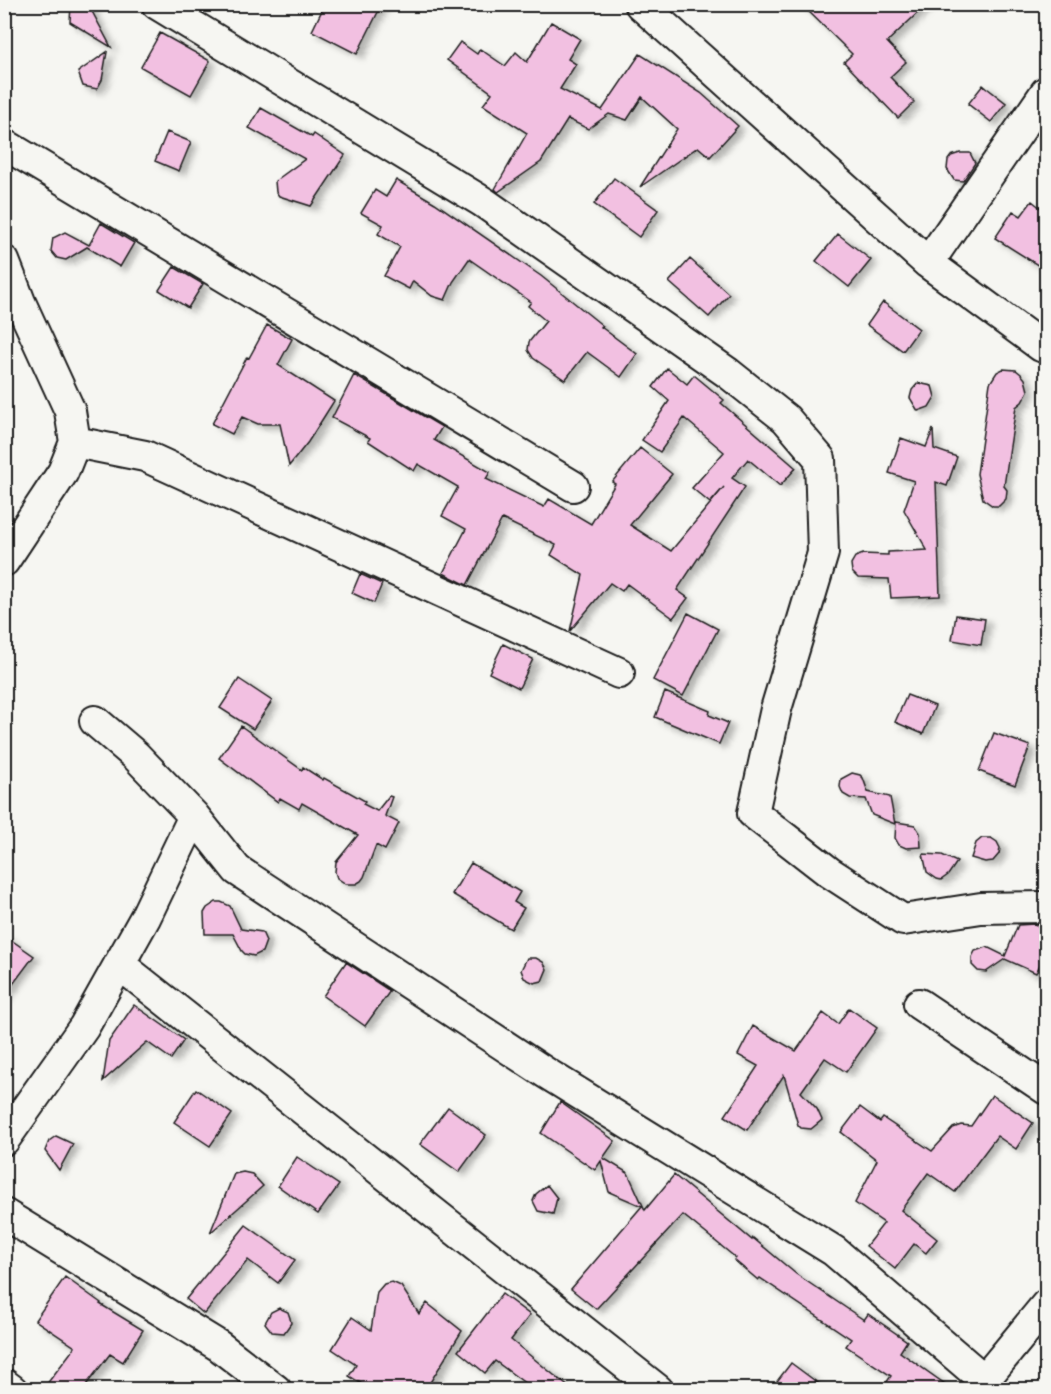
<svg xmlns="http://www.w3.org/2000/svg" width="1051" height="1394" viewBox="0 0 1051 1394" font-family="'Playpen Sans',sans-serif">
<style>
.building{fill:#f2c0e1;stroke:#1c1c1c;stroke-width:1.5;filter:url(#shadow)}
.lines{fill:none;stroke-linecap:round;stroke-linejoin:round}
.minor-casing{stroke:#1c1c1c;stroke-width:34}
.minor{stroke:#f6f6f2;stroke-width:30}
</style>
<defs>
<filter id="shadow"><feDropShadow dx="6" dy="4" stdDeviation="3" flood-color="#0004"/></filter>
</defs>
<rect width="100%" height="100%" fill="#f6f6f2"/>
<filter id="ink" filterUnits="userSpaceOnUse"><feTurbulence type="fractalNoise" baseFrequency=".0167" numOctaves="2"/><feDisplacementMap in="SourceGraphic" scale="12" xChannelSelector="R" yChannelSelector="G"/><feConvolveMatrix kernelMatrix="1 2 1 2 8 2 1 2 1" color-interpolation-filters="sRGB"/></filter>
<g filter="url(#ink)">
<!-- building -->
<path class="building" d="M71 4H88L111 47 70 22Z
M325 4H382L357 54 312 31Z
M801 4H927L887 42 906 62 890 77 914 102 898 118 844 62 852 54Z
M551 22 580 39 568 59 576 64 560 89 602 110 640 54 701 93 738 126 710 157 698 147 640 187 677 129 642 97 627 120 609 114 588 129 568 119 541 162 498 192 495 189 527 133 483 105 492 93 447 60 460 42 477 54 480 49 505 66 516 52 527 62Z
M160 33 210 61 191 95 141 67Z
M107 52 102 80 97 89 83 86 78 72Z
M983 85 1006 103 991 122 968 104Z
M261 108 312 137 314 134 345 155 311 206 279 196 276 192 275 181 305 159 249 128Z
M167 132 191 142 179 171 155 161Z
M960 153H970L975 163 963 181 954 180 947 169 948 160 951 156Z
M614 178 658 210 639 237 594 204Z
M396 180 435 203 541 276 603 326 601 327 637 354 621 377 587 352 565 380 533 358 528 350 529 342 546 321 528 306 531 302 469 259 453 282 445 300 432 296 413 281 409 289 384 276 400 247 378 234 383 225 361 213 375 190 386 197Z
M1032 201 1047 213V271L995 238 1013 211 1021 216Z
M101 223 134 243 120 267 87 247 66 260 57 258 51 251 53 238 65 232 89 245Z
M838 234 871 260 849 287 816 261Z
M690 259 729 294 709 317 669 282Z
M174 267 203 284 188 308 159 290Z
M883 302 919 329 903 351 867 325Z
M267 325 292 339 278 365 334 401 308 442 289 466 280 424H258L242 417 232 434 212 424 247 357 249 358Z
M667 368 687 384 694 375 724 400 721 403 796 468 780 486 748 459 732 478 745 487 677 590 688 598 673 618 627 584 622 591 610 583 570 631 583 575 551 555 556 545 502 519 467 585 443 573 466 529 442 516 458 487 418 464 414 471 368 441 370 438 332 418 354 375 442 427 434 440 490 472 486 479 544 507 549 499 591 524 615 484 612 482 640 448 672 474 630 525 671 551 724 487 710 503 692 488 724 452 684 418 660 452 642 440 669 401 653 387Z
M1003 369 1016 370 1021 374 1025 379 1028 391 1022 402 1016 407 1004 486 1007 490 1006 499 999 506H993L983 499 977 474 990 383 997 372Z
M918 383 932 386 935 397 929 407 918 411 910 398 912 390Z
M933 429 934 449 957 457 947 486 936 482 940 596 891 598 889 579 858 578 852 572 851 564 855 557 863 554 888 555V552L927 550 904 510 914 481 889 473 901 438 926 447Z
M360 574 382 584 374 603 352 593Z
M688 613 718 629 683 696 653 680Z
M956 615 985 619 981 645 952 640Z
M503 644 533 659 519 688 489 673Z
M239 679 272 701 253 729 220 708Z
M665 692 710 711 709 715 728 723 719 744 655 717Z
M907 695 935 706 923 734 895 722Z
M241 726 302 770 303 767 323 780 324 778 365 801 363 804 377 811 389 796 392 797 385 816 399 823 385 850 376 845 364 877 361 881 356 884H346L337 878 335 872 336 862 358 835 302 803 299 809 280 798 278 802 219 758Z
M994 733 1030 746 1015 785 979 771Z
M852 773 860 775 863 778 868 792 890 797 895 824 872 815 866 799 850 798 843 794 840 787 841 779Z
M896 822 915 825 920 833 921 847 906 848 899 845 895 838Z
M982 838H991L997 842 1000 848 999 854 993 861 985 862 971 858 976 843Z
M923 854 942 855 957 862 948 875 941 880 937 879 927 872Z
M471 863 520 892 514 902 524 908 511 929 452 894Z
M216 902H221L230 906 241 929 262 932 266 941 262 952 254 956 245 954 242 951 233 934H205L204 913 207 908Z
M1034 924 1047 930V950L1036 973 1005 959 986 972 978 971 972 965V957L975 951 987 947 1005 956 1018 925Z
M4 935 34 956 4 996Z
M527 958H536L543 962 547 969 542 981 534 983 524 978 521 970Z
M346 962 390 991 365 1026 323 996Z
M134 1005 184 1040 171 1059 147 1042 103 1081 109 1041Z
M849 1008 877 1028 846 1072 825 1058 801 1092 817 1109 822 1120 811 1129 801 1128 798 1125 784 1075 747 1130 725 1116 758 1066 738 1055 753 1026 796 1051 823 1013 838 1024Z
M196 1089 232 1114 210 1146 174 1122Z
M992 1095 1033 1123 1016 1149 997 1136 955 1192 928 1173 901 1210 937 1239 926 1253 914 1244 895 1269 866 1246 884 1223 855 1203 877 1160 841 1132 860 1107 880 1122 883 1118 932 1151 953 1128 961 1125 971 1126Z
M560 1102 615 1141 603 1158 628 1173 645 1210 674 1175 752 1240 753 1238 796 1274 864 1320 868 1314 907 1341 900 1352 952 1389H882L891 1376 846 1346 851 1339 760 1278 758 1280 734 1260 736 1258 683 1215 596 1309 571 1289 642 1206 609 1192 601 1161 595 1170 541 1133Z
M448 1107 486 1135 459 1172 420 1144Z
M56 1136 73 1144 59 1170 45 1151 49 1141Z
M297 1157 339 1185 318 1214 278 1186Z
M243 1172 252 1174 263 1186 210 1233 234 1174Z
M547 1185 557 1198 553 1214 538 1211 533 1201 536 1194Z
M246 1225 295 1260 278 1283 248 1260 204 1314 186 1299Z
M65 1277 101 1303 100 1304 143 1330 123 1362 110 1354 83 1389H43L75 1347 35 1320Z
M392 1282 401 1286 419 1314 427 1303 462 1331 426 1389H370L349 1376 356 1365 332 1349 352 1317 371 1330 377 1292 384 1284Z
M502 1294 530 1315 511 1340 571 1389H533L495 1361 485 1373 458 1351Z
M279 1308 288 1312 290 1318 291 1323 284 1333 272 1332 265 1323 271 1312Z
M791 1363 826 1389H771Z"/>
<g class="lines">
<defs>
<path id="minor" d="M157 4 483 202 728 373 786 419 820 459 823 553 776 709 753 813 829 872 903 920 981 908 1046 907
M640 4 928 263 1041 346 1046 348
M4 144 573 486
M4 261 20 302 70 411 75 442 63 472 4 561
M928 263 1046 92
M75 442 145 456 619 673
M95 721 136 756 194 816 237 870 546 1073 834 1251 983 1379 988 1390
M119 964 658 1390
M919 1004 1046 1089
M4 1140 84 1027 145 918 194 816
M4 1214 219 1346 276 1390
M4 1384 12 1390
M976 1390 1046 1305"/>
</defs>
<!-- minor casing -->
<use href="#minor" class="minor-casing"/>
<!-- minor -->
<use href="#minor" class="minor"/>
</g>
</g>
<!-- margin -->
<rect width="1051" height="1394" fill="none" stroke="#f6f6f2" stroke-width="24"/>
<rect x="12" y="12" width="1027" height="1370" fill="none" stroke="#1c1c1c" stroke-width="2" filter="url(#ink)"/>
</svg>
